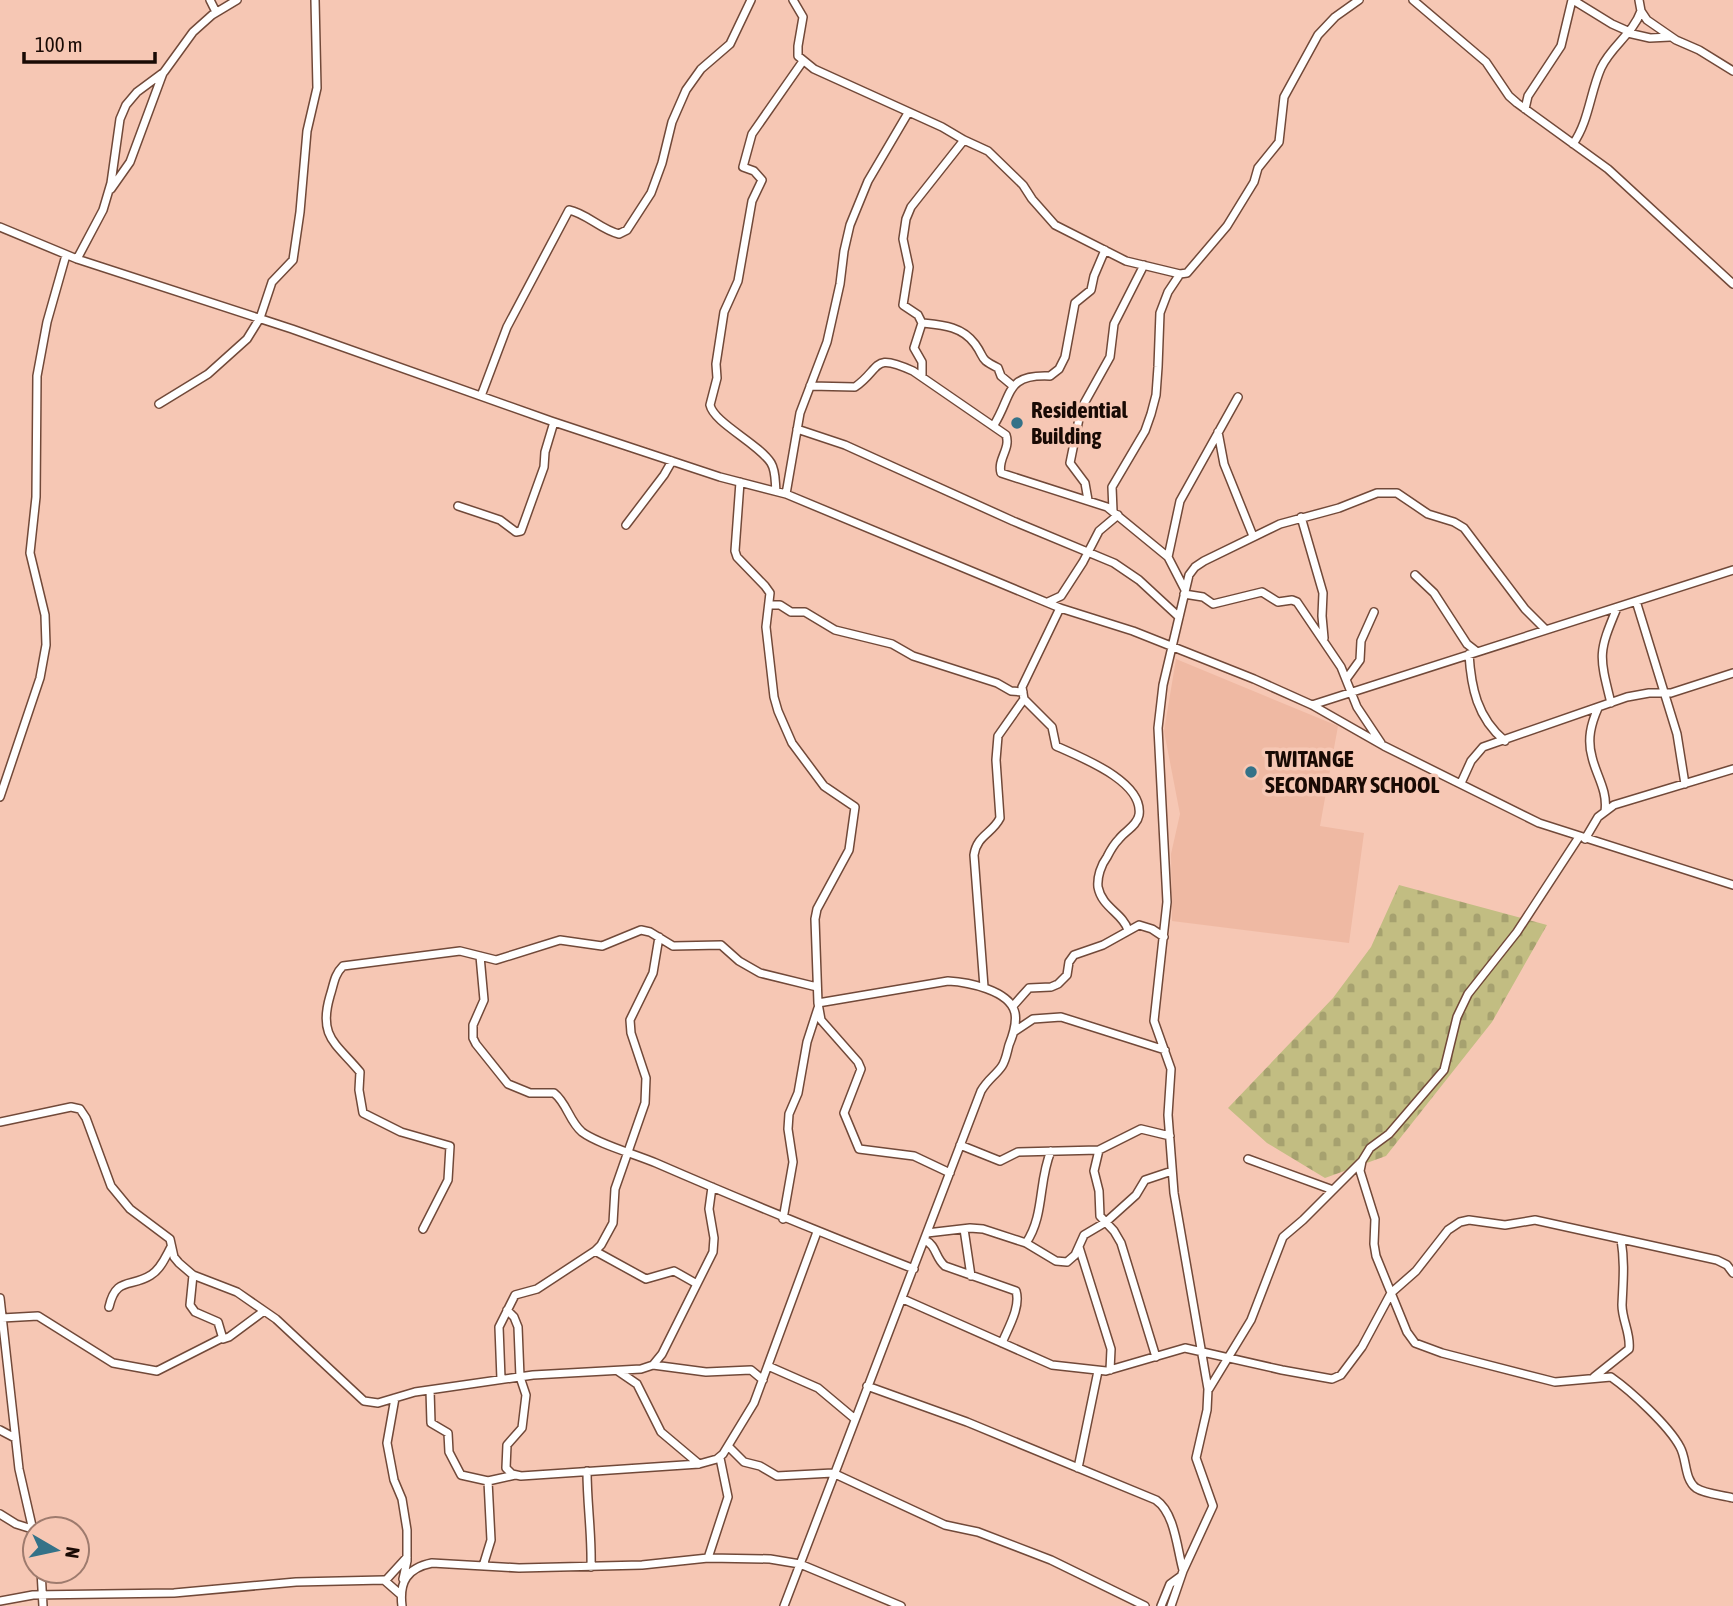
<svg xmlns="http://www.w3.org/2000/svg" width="1733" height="1606" viewBox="0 0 1733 1606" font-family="'Asap Condensed',sans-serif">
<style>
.built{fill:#efb9a3}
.cemetery{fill:url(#cemetery-stones)}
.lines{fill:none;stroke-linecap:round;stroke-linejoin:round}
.street-casing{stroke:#714939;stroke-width:10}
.street{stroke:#fff;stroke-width:7}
.poi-dot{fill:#347288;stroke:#f6c7b4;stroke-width:2.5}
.labels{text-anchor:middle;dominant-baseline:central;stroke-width:7;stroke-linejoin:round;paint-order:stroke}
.poi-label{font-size:23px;font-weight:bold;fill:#190a04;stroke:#f6c7b4;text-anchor:start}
</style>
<defs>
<pattern id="cemetery-stones" width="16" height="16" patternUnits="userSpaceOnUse" patternTransform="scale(1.75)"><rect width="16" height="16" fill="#c2bd82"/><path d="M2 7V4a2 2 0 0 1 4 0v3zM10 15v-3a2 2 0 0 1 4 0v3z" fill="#a6a16f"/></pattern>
</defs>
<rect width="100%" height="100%" fill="#f6c7b4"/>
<!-- built -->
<path class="built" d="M1176 659 1338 726 1320 826 1364 833 1349 943 1172 921 1171 854 1180 814 1164 731Z"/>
<!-- cemetery -->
<path class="cemetery" d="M1399 885 1547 925 1492 1022 1386 1156 1325 1178 1267 1143 1228 1108 1333 998 1371 947Z"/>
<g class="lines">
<defs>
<path id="street" d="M210 0 216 12
M793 0 803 17 798 46V56L814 69 942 127 964 140 988 151 1023 185 1032 199 1055 225 1126 261 1180 274 1187 273 1227 226 1254 182 1258 168 1279 142 1284 97 1318 35 1335 17 1359 0
M1413 0 1486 62 1509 96 1517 103 1608 169 1733 284
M1573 0 1612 24 1630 32
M1639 0 1641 11 1647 20 1676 40 1699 50 1733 71
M1628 33 1650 38 1670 37
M1525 109 1528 96 1561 46 1572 0
M1573 144C1589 121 1590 93 1601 68 1611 46 1633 34 1641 11
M111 189 130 162 163 73
M0 227 77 259 292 329 551 421 720 477 786 494 1060 608 1133 631 1254 679 1312 705 1384 746 1539 823 1733 885
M77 259 103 210 111 183 120 119 126 105 137 92 164 72 193 32 212 15 237 0
M922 323C942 325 962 326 975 344 986 359 978 358 998 368L1001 376 1013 386
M922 376V362L914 348 922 323 918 315 903 305 909 267 903 239 906 219 911 207 964 140
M810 386 855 387C882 368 871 352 913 371L1006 435C1011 449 997 459 1001 473L1107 507 1168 557 1185 590
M481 396 507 327 569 210C586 213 601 230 619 234L627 230 651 193 662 163 672 122 686 90 701 69 730 44 751 0
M159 404 208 374 247 339 260 318 272 282 293 260 300 212 307 131 317 88 315 0
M994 425C1013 394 1005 374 1050 376L1059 369 1065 357 1075 303 1091 290 1094 276 1105 250
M797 429 845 445 1013 521 1114 563 1139 580 1179 617
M1218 432 1224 464 1253 536
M740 482 735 551 737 557 765 586 770 593 766 627 774 697 778 711 792 743 824 786 855 807 849 850 817 909 815 919 818 1003 821 1020 858 1062 861 1069 844 1113 859 1149 914 1156 950 1173
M776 491C775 482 776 471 771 463 758 443 714 423 710 405L717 378 716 364 724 312 738 281 752 201 762 180 754 171 743 167 752 134 803 61
M786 494 800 413 827 342 840 284 844 251 850 225 868 181 908 113
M1088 500 1085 483 1070 463 1081 409 1110 357 1114 324 1144 265
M458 506 500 520 516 532 521 531 544 467 545 452 554 422
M1113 511 1112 487 1145 431 1151 414 1156 395 1158 367 1160 313 1168 292 1180 274
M1301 517 1323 593 1322 616 1324 638
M626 525 664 475 672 461
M1168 557 1180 501 1238 397
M1415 575 1434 593 1467 644 1476 651
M1184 594 1203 597 1213 604 1262 592 1278 602 1292 600 1297 602 1341 667 1357 707 1381 743
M1636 601 1677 734 1685 784
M1048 602 1061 596 1083 562 1099 531 1118 515
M770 605H780L791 612H805L835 630 892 644 913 656 997 683 1011 691 1023 692
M1060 608 1022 687 1024 699 1052 727 1056 746C1080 757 1144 781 1139 815 1137 826 1125 831 1119 839 1114 844 1110 851 1107 857 1101 865 1097 877 1098 887 1102 908 1123 913 1128 930
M1469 654C1471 687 1477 718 1505 741
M1347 678 1360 660 1361 641 1374 612
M1611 703C1599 655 1598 653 1617 608
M1312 705 1733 570
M1598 708C1591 724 1587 739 1592 757 1596 775 1608 791 1605 811
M1461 783 1471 761 1483 747 1627 697 1649 693H1671L1733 673
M0 797 40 678 46 645 45 615 30 553 36 497 37 376 47 322 66 255
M1579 837 1517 932 1468 994 1457 1017 1444 1070 1389 1134 1370 1148 1362 1161 1360 1171 1375 1219 1374 1244 1376 1256 1407 1332 1415 1343 1442 1353 1555 1382 1611 1377C1631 1391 1669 1426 1680 1447 1687 1459 1684 1479 1696 1488 1705 1494 1722 1495 1733 1498
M1585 839 1598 817 1614 805 1733 769
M480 956 484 1000 473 1025V1038L476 1044 508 1084 530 1093H554C567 1103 569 1121 582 1132 598 1144 635 1154 656 1163 741 1200 827 1235 914 1269
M984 987 974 855C977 835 992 834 1000 818L996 760 998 736 1024 699
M1013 1006 1029 988 1051 987 1058 984 1067 975 1069 962 1074 955 1103 945 1139 925 1152 929 1164 937
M1015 1031 1033 1019 1061 1017 1165 1050
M0 1122 71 1107 80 1109 86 1118 111 1186 130 1209 170 1239 174 1257 179 1263 193 1275 237 1292 276 1319 364 1401 378 1403 415 1392 533 1375 641 1369 653 1365 662 1354 713 1252 714 1238 709 1209 712 1187
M960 1145 1000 1161 1018 1152 1099 1150 1141 1129 1170 1136
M1099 1150 1094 1171 1099 1191 1100 1216 1114 1231 1121 1243 1156 1357
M1248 1159 1333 1190
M783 1219 793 1162 788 1129 789 1114 798 1093 807 1042 818 1008
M423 1229 448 1180 450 1146 401 1132 363 1113 359 1090 360 1072C336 1043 318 1037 330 996 334 984 334 975 343 966L460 951 496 960 560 940 602 946 641 930 650 932 673 946 721 945 739 961 760 973 817 987
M964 1229 971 1276
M927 1233 970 1228 983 1229 1026 1243 1056 1261 1067 1262 1075 1255 1084 1235 1106 1222 1136 1195 1145 1180 1172 1171
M925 1240C937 1246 935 1258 945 1266L1016 1291C1021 1307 1008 1328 1002 1343
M1026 1243C1045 1215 1038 1181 1051 1151
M1079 1247 1111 1349 1110 1370
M595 1251 646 1279 674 1271 697 1284
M193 1275 190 1305 195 1312 218 1322 223 1339 229 1337 264 1311
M0 1298 19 1469 35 1539
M903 1299 1052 1365 1106 1371 1185 1348 1282 1370 1332 1379 1341 1375 1362 1347 1391 1293 1416 1271 1448 1230 1460 1222 1469 1220 1505 1225 1535 1220 1717 1260 1727 1265 1733 1273
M109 1307C116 1276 131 1288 151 1275 161 1269 166 1256 171 1247
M507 1310 514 1317 518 1327 520 1377 526 1395 522 1428 507 1445 506 1468 512 1474 521 1476 699 1464 717 1459 723 1454 754 1403 817 1232
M2 1318 38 1316 113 1363 157 1371 222 1338
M653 1365 706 1372 751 1370 763 1380
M768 1366 818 1388 855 1419
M618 1371 637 1384 661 1432 699 1464
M1594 1377 1629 1349C1631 1334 1622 1320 1622 1305 1623 1281 1625 1264 1621 1239
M501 1379 499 1327 515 1295 537 1289 595 1251 601 1245 613 1223 615 1189 645 1103 646 1078 631 1033 630 1020 653 973 659 937
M867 1386 967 1422 1156 1500C1175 1513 1177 1549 1183 1570
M1209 1389 1251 1320 1283 1237 1303 1220 1361 1162
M430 1390 431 1423 448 1433 449 1452 461 1475 488 1481 515 1475
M395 1398 387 1443 394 1480 402 1499 407 1530V1561L403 1579
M0 1430 15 1438
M728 1446 744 1462 760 1466 777 1476 833 1473 945 1525 978 1532 1051 1560 1145 1606
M1078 1468 1098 1371
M587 1471C587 1504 592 1535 591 1567
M0 1514 16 1524 32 1529
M708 1558 728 1497 720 1458
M483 1566 491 1540 488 1481
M41 1571 43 1606
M386 1580 407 1557
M0 1601 33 1595 174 1593 296 1582 384 1580 400 1594
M402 1606C399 1582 407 1568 432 1563L519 1568 642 1565 708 1558 770 1559 800 1564 901 1606
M784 1606 981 1091C988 1079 996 1075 1002 1066 1006 1060 1007 1052 1009 1045 1013 1035 1017 1024 1015 1013 1010 990 967 982 948 981L818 1003
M1161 1606 1170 1584 1181 1576
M1171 1606 1183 1571 1213 1506 1196 1458 1207 1410 1208 1389 1174 1193 1168 1115 1171 1069 1154 1021 1167 902 1158 728 1163 685 1189 575 1195 567 1204 561 1280 524 1339 508 1377 493H1397L1428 514 1454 522 1464 528 1525 609 1545 629"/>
</defs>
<!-- street casing -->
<use href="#street" class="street-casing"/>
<!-- street -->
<use href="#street" class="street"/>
</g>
<!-- markers -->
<g class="poi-dot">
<circle cx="1017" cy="423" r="7"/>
<circle cx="1251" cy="772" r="7"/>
</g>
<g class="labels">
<!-- poi labels -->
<g class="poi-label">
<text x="1031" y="410">Residential<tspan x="1031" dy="26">Building</tspan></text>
<text x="1265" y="759">TWITANGE<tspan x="1265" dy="26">SECONDARY SCHOOL</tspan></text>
</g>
</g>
<!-- north arrow -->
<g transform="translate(56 1550) rotate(99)"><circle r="33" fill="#f6c7b4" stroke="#9e7b6e" stroke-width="2"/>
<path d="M0-5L12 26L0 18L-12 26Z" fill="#347288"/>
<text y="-10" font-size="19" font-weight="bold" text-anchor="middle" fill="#190a04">N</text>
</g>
<!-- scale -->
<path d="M24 52v10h131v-10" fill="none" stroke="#190a04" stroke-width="3.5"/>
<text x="35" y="52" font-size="21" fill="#190a04" stroke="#f6c7b4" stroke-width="5" paint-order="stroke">100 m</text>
</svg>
